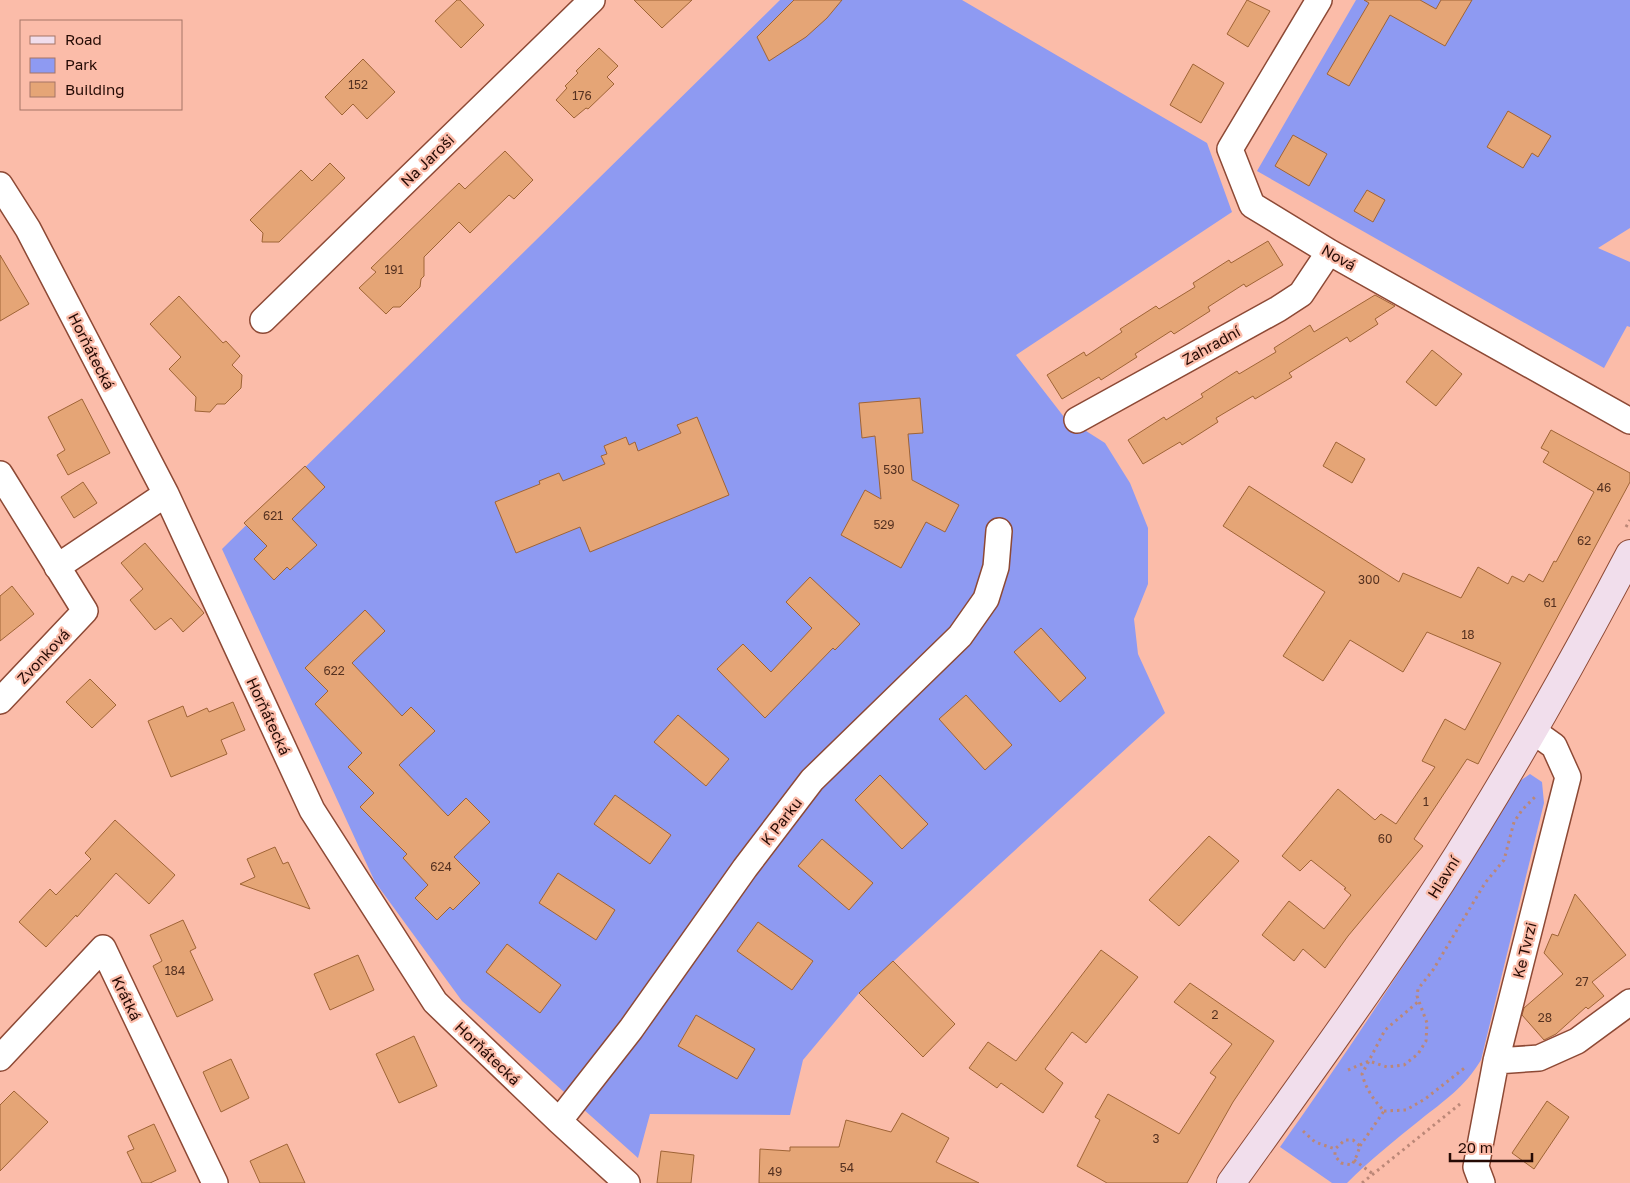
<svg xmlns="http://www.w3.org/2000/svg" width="1630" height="1183" viewBox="0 0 1630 1183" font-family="'Golos Text',sans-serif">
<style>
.green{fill:#8e9af2}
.building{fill:#e5a576;stroke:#9f6436}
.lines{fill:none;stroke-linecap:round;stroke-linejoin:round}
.street-casing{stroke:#8d4935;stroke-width:28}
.secondary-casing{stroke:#8d4935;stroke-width:30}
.path{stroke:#bb8777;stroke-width:3;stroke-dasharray:2.5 4;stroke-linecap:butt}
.street{stroke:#fff;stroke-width:25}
.secondary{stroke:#f1deec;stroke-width:28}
.labels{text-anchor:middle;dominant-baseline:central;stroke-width:4.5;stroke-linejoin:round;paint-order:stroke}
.number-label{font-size:12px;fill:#553120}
.street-label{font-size:15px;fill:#250a04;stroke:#fbbca9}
</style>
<rect width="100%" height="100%" fill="#fbbca9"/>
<!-- green -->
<path class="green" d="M780 0H962L1207 143 1232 212 1016 355 1064 417 1105 443 1130 483 1148 528V584L1134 619 1138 654 1165 713 859 993 803 1060 790 1115 650 1114 638 1158 462 1001 375 882 222 549Z
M1356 0H1630V228L1598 248 1630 262V327L1627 326 1604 368 1257 171Z
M1530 774 1542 782 1544 803 1481 1060C1464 1088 1445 1100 1420 1120 1395 1140 1370 1160 1347 1183H1332L1280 1147C1364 1029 1443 907 1517 783Z"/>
<!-- building -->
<path class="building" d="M457 0H460L484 25 461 48 435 21Z
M634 0H692L662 28Z
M794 0H842L827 18 806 37 769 61 757 37Z
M1247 0 1270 11 1248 47 1227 34Z
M1364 0H1420L1436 9 1441 0H1472L1445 46 1390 15 1349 86 1327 74 1369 3Z
M599 48 618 66 607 77 614 84 588 109 586 108 574 118 556 100 567 88 565 86 578 73 576 71Z
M363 59 395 92 367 119 353 104 342 115 325 97Z
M1193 64 1224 83 1201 123 1170 105Z
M1508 111 1551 136 1538 157 1532 153 1523 168 1487 147Z
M1293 135 1327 154 1309 186 1275 166Z
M505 151 533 180 514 199 509 195 470 233 459 222 424 257V276L421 279 420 287 400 307H393L386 314 359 288 376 272 371 268 459 183 465 189Z
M330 163 345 178 279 242H262L263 233 250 220 301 170 312 181Z
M1367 190 1385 200 1373 222 1354 211Z
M1268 241 1283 265 1246 287 1244 284 1208 307 1210 311 1174 334 1171 331 1135 354 1137 357 1101 380 1099 377 1062 399 1047 375 1084 352 1086 356 1122 332 1120 329 1156 306 1159 309 1195 287 1193 283 1229 260 1231 263Z
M0 255 29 304 0 321Z
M1375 295 1395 306 1375 319 1378 324 1350 342 1347 337 1289 373 1292 377 1255 399 1253 396 1216 418 1218 422 1182 445 1180 442 1143 464 1128 440 1164 417 1166 420 1203 397 1201 394 1237 371 1239 374 1276 352 1274 348 1310 325 1314 332Z
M179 296 223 343 226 341 240 356 232 365 242 375 241 388 225 404H217L210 412 195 411 196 397 169 369 181 357 150 324Z
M1432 350 1462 374 1436 406 1406 382Z
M920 398 923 433 908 434 912 480 959 505 945 532 926 522 901 568 841 535 865 490 881 499 875 436 862 438 859 403Z
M82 399 110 453 68 475 57 455 65 450 48 417Z
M697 417 729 495 590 552 580 527 516 553 495 502 540 484 539 481 559 473 563 481 605 464 601 456 607 454 604 446 626 437 629 445 635 442 638 451 681 433 677 425Z
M1551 430 1630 473V482L1478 764 1467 759 1414 839 1423 846 1348 936 1325 968 1303 949 1294 961 1262 935 1289 901 1324 929 1351 895 1344 889 1346 888 1311 860 1300 871 1282 856 1338 789 1375 820 1381 814 1396 824 1435 767 1422 761 1445 719 1465 730 1501 663 1427 632 1403 672 1350 640 1323 681 1283 656 1325 592 1223 526 1249 486 1399 582 1403 573 1461 598 1478 567 1508 584 1512 576 1524 582 1529 574 1543 582 1554 561 1556 562 1594 492 1543 462 1549 452 1541 448Z
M1336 442 1365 459 1352 483 1323 466Z
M305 466 325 487 292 519 317 545 290 570 287 567 274 580 254 559 267 546 244 523Z
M83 482 97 503 74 518 61 497Z
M145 543 204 613 183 632 171 618 155 630 130 600 143 589 121 563Z
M810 577 860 624 835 650 833 648 765 718 717 669 743 644 771 672 812 628 786 602Z
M12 586 34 614 0 641V596Z
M365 610 385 631 352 663 402 716 411 707 435 731 399 765 448 816 466 798 490 822 454 857 480 883 453 910 450 907 437 920 415 898 428 885 403 858 407 854 360 807 374 793 348 767 362 753 315 704 328 691 305 668Z
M1041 628 1086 678 1060 702 1014 652Z
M90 679 116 705 92 728 66 702Z
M966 695 1012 745 985 770 939 719Z
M233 702 245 730 221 740 227 754 171 777 148 721 183 706 187 717 207 708 209 712Z
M678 715 729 759 706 786 654 742Z
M880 775 928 824 902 849 855 800Z
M615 795 671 835 650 864 594 824Z
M115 820 175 875 149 904 116 873 77 917 76 915 46 947 19 922 50 889 56 895 91 859 85 853Z
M1209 836 1239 861 1179 926 1149 900Z
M822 839 873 883 849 910 798 866Z
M275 847 283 864 288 862 310 909 240 884 255 877 247 859Z
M558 873 615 910 596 940 539 903Z
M1575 894 1626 955 1592 982 1604 996 1588 1009 1586 1007 1556 1034 1544 1040 1522 1015 1524 1008 1563 974 1544 953 1552 934 1558 936Z
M183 920 196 948 190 951 213 1000 177 1017 153 966 162 961 150 935Z
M758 922 813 961 792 990 737 951Z
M507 944 561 985 540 1013 486 972Z
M1101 950 1138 977 1086 1043 1072 1032 1045 1069 1063 1083 1043 1113 1001 1083 997 1088 969 1068 988 1042 1016 1061Z
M358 955 374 990 330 1010 314 974Z
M893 961 955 1024 923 1057 859 993Z
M1190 983 1274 1041 1233 1102 1187 1183H1107L1077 1166 1100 1120 1095 1117 1108 1094 1179 1134 1216 1077 1210 1073 1232 1044 1174 1002Z
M696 1015 755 1049 737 1079 678 1046Z
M414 1036 437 1086 399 1103 376 1054Z
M231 1059 249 1098 221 1112 203 1072Z
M14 1091 48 1122 0 1171V1105Z
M1547 1101 1569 1117 1534 1169 1512 1153Z
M902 1113 949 1138 936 1162 979 1183H759L760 1149 790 1151V1147H839L846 1120 891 1132Z
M154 1124 176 1171 150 1183H142L127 1152 134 1149 128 1136Z
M287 1144 305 1183H260L250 1161Z
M661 1151 694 1155 691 1183H657Z"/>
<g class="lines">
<defs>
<path id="street" d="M1319 0 1230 149 1252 205 1329 252 1630 421
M0 185 28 229 166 494 312 810 435 1002 559 1121 627 1183
M263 320 592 0
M1077 420 1278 309 1301 294 1329 252
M0 474 85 611 0 701
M57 567 166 494
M0 1058 103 948 215 1183
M1496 1061 1539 1058 1577 1041 1630 1002
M559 1121 631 1029 745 868 812 780 960 636 986 599 996 567 999 531
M1482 1183 1476 1167 1496 1061 1568 777 1554 746 1533 731"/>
<path id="secondary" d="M1231 1183C1302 1084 1374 985 1441 882 1509 776 1571 666 1630 554"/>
</defs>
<!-- street casing -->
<use href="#street" class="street-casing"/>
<!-- secondary casing -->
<use href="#secondary" class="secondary-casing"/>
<!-- path -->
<path class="path" d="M1626 527 1630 520
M1348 1070 1369 1061 1387 1067 1404 1065 1418 1054 1426 1041 1427 1023 1417 996 1418 989 1433 970 1485 883 1504 860 1514 822 1522 810 1535 797
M1384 1111 1406 1110 1425 1099 1467 1066
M1303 1131 1315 1142 1335 1149 1345 1140H1353L1360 1146 1357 1155 1352 1165 1341 1163 1335 1156V1149
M1360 1146 1384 1111C1373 1099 1366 1089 1362 1074L1385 1030 1419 1001
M1354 1160 1373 1174
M1362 1183 1460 1104"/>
<!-- street -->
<use href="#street" class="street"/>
<!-- secondary -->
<use href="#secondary" class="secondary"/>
</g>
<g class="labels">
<!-- number labels -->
<g class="number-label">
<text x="358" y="84">152</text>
<text x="582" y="95">176</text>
<text x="394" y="269">191</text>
<text x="894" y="469">530</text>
<text x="1604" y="487">46</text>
<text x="273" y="515">621</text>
<text x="884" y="524">529</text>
<text x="1584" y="540">62</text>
<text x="1369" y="579">300</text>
<text x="1550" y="602">61</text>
<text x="1468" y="634">18</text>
<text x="334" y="670">622</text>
<text x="1426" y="801">1</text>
<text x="1385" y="838">60</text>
<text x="441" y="866">624</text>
<text x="175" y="970">184</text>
<text x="1582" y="981">27</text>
<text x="1215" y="1014">2</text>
<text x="1545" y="1017">28</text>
<text x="1156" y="1138">3</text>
<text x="847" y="1167">54</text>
<text x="775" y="1171">49</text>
</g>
<!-- street labels -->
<g class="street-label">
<text transform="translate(427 160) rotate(-44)">Na Jaroši</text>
<text transform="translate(1339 257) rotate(30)">Nová</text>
<text transform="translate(1211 345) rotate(-29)">Zahradní</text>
<text transform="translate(92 351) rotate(63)">Horňátecká</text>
<text transform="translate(43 656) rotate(-47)">Zvonková</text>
<text transform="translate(269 716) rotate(65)">Horňátecká</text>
<text transform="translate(781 821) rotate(-52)">K Parku</text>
<text transform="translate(1443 877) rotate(-58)">Hlavní</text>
<text transform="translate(1524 950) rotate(-76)">Ke Tvrzi</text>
<text transform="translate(127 998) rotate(64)">Krátká</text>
<text transform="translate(488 1053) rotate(44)">Horňátecká</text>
</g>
</g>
<!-- legend -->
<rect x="20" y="20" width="162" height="90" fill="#fbbca9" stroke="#a57567"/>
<rect x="30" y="36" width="25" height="8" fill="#f1deec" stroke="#a57567"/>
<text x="65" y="45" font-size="15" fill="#250a04">Road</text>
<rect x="30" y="58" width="25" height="15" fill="#8e9af2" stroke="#a57567"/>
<text x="65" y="70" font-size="15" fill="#250a04">Park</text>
<rect x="30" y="82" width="25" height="15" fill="#e5a576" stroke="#a57567"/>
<text x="65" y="95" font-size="15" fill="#250a04">Building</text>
<!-- scale -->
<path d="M1450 1153v8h82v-8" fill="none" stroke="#250a04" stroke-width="2.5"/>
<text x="1458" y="1153" font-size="15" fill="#250a04" stroke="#fbbca9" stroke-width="4" paint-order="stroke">20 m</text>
</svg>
